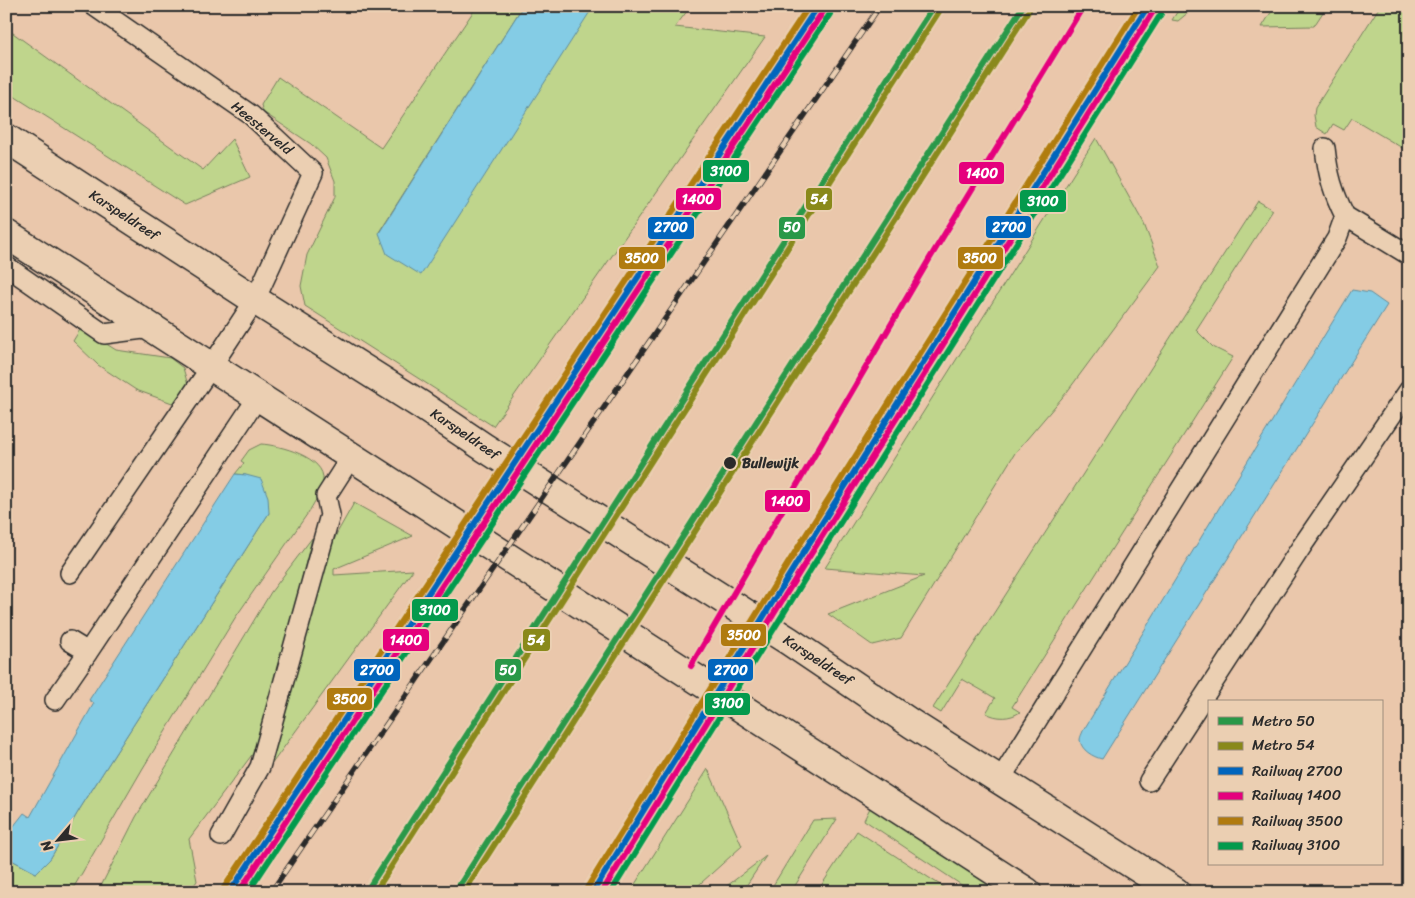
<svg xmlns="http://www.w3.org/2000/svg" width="1415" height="898" viewBox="0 0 1415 898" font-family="Sriracha,sans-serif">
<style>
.green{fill:#bfd58c;stroke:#75805c}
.water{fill:#84cce5;stroke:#608c9b}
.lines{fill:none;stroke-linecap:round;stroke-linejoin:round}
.lane-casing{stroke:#2b2b2b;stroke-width:22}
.secondary-casing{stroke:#2b2b2b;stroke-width:31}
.lane{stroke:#ebcfb2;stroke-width:19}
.secondary{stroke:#ebcfb2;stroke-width:28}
.rail-casing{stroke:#2b2b2b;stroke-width:5.5}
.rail{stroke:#ebcfb2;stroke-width:4;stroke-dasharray:11;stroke-linecap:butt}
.rail-1-casing{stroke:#ebcfb2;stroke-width:10}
.rail-2-casing{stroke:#ebcfb2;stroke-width:10}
.rail-3-casing{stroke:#ebcfb2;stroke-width:10}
.rail-4-casing{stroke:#ebcfb2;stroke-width:10}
.rail-1{stroke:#0065bd;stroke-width:6}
.rail-2{stroke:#e5007d;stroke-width:6}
.rail-3{stroke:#b07b0f;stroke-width:6}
.rail-4{stroke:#049a4d;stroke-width:6}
.metro-1-casing{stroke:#ebcfb2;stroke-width:10}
.metro-2-casing{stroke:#ebcfb2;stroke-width:10}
.metro-1{stroke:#299848;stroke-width:6}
.metro-2{stroke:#89891a;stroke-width:6}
.stop-dot{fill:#2b2b2b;stroke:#ebcfb2;stroke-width:2}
.labels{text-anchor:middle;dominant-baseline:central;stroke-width:4;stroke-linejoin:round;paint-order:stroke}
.street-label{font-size:14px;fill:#2b2b2b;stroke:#ebcfb2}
.stop-label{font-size:14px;font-weight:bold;fill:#2b2b2b;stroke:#ebcfb2;text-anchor:start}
.line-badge{stroke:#ebcfb2;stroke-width:2}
.badge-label{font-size:14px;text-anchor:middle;font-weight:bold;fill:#fff}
</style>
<rect width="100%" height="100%" fill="#eac7ab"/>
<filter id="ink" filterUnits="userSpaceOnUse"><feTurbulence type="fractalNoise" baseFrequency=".02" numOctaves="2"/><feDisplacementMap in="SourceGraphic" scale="10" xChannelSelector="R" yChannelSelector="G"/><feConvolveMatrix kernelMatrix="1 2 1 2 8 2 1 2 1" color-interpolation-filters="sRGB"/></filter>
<g filter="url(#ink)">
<!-- green -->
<path class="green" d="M477 6H523L379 232 593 6H691L675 27 765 37 493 426 305 306 301 286 307 255 335 197V181L326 158 311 144 263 112 261 105 278 77 381 148Z
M1181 6H1196L1178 21 1172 20Z
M1275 6H1327L1314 26 1262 27Z
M1380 6H1409V152L1352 118 1344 130 1333 124 1327 134 1316 127 1314 115 1315 108Z
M6 28 203 170 232 139 250 177 185 205 6 91Z
M1096 138 1144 224 1160 266 1067 392 1015 453 901 638 872 645 828 614 924 576 825 568Z
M1258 201 1273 210 1196 330 1213 347 1233 357 1012 707 1020 712C1010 719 997 719 986 713L995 698 962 679 941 713 933 708Z
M81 328 116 350 170 358 183 368 188 385 175 404 136 390 98 365 73 341Z
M261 444C279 445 326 457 323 481 322 491 315 501 310 510L235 618 143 768 71 892H6V857L36 873 50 859 81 807 269 513 246 475 235 474 244 463 241 461 249 450Z
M354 503 413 536 334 569V575L413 570 271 765 320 574 337 533Z
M312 538 290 626 254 752 189 839 197 881 189 892H98L136 817 271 592Z
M708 769 742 846 691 892H630Z
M870 808 1000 892H972L864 820Z
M837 819 791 892H769L813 820Z
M857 831 951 892H817Z
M766 856 742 892H719Z"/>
<!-- water -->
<path class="water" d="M523 6 593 7 421 275 387 254 379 233Z
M1352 290 1370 293 1387 305 1102 759C1093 757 1081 750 1080 740 1080 737 1082 734 1083 731Z
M235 474 246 475 261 479 268 497 269 513 81 807 50 859 36 873 6 857V836L24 813 30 817 94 703 89 700Z"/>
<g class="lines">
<defs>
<path id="lane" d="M1345 216 1409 255
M6 266 104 334 151 328
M70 573 211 367 255 300 313 173 251 115 94 6
M70 641 88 652 258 397
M55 700 88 652
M1000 780 1337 238 1345 216C1333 192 1328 175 1325 148
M1149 781 1302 546 1409 390
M221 836 260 767 330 515 326 496 351 457"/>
<path id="secondary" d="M6 138 255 300 421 405 485 448 789 641 912 724 1176 892
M6 234 1027 892"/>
</defs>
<!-- lane casing -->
<use href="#lane" class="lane-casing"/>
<!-- secondary casing -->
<use href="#secondary" class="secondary-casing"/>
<!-- lane -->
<use href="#lane" class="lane"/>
<!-- secondary -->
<use href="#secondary" class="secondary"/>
<defs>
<path id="rail" d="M271 892 880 6"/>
</defs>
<!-- rail casing -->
<use href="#rail" class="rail-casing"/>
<!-- rail -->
<use href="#rail" class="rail"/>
<defs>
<path id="rail-1" d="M230 892 818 6
M593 892 798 561 1148 6"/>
<path id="rail-2" d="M691 666 930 258 1081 10
M239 892 824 10
M602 892 804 565 1154 10"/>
<path id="rail-3" d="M224 888 809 6
M587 888 792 557 1139 6"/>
<path id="rail-4" d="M248 892 830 14
M611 892 811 569 1161 14"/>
</defs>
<!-- rail-1 casing -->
<use href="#rail-1" class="rail-1-casing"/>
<!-- rail-2 casing -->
<use href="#rail-2" class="rail-2-casing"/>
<!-- rail-3 casing -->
<use href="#rail-3" class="rail-3-casing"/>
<!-- rail-4 casing -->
<use href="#rail-4" class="rail-4-casing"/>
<!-- rail-1 -->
<use href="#rail-1" class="rail-1"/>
<!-- rail-2 -->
<use href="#rail-2" class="rail-2"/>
<!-- rail-3 -->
<use href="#rail-3" class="rail-3"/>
<!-- rail-4 -->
<use href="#rail-4" class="rail-4"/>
<defs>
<path id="metro-1" d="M366 892 934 6
M455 892 1023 6"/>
<path id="metro-2" d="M375 892 940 10
M464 892 1029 10"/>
</defs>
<!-- metro-1 casing -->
<use href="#metro-1" class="metro-1-casing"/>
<!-- metro-2 casing -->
<use href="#metro-2" class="metro-2-casing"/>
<!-- metro-1 -->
<use href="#metro-1" class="metro-1"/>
<!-- metro-2 -->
<use href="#metro-2" class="metro-2"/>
</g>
</g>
<!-- markers -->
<circle class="stop-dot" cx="730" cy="463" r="7"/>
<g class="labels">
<!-- street labels -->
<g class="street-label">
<text transform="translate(262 128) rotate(40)">Heesterveld</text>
<text transform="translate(124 215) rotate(33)">Karspeldreef</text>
<text transform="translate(465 434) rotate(34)">Karspeldreef</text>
<text transform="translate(818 660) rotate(33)">Karspeldreef</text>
</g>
<!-- stop labels -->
<g class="stop-label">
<text x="742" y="463">Bullewijk</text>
</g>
</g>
<g class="line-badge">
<rect x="702" y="159" width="48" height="24" rx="5" fill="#049a4d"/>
<rect x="958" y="161" width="47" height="24" rx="5" fill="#e5007d"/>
<rect x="805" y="187" width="28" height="24" rx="5" fill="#89891a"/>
<rect x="675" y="187" width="47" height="24" rx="5" fill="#e5007d"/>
<rect x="1019" y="189" width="48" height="24" rx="5" fill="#049a4d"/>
<rect x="985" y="215" width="47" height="24" rx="5" fill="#0065bd"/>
<rect x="647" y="216" width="48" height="24" rx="5" fill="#0065bd"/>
<rect x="778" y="216" width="28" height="24" rx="5" fill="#299848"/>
<rect x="618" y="246" width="48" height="24" rx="5" fill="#b07b0f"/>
<rect x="957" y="246" width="47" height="24" rx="5" fill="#b07b0f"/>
<rect x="764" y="489" width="47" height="24" rx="5" fill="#e5007d"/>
<rect x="411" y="598" width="48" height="24" rx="5" fill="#049a4d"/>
<rect x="720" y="623" width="47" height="24" rx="5" fill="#b07b0f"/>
<rect x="522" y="628" width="29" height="24" rx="5" fill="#89891a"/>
<rect x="382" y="628" width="48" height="24" rx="5" fill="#e5007d"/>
<rect x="707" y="658" width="47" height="24" rx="5" fill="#0065bd"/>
<rect x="353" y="658" width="48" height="24" rx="5" fill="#0065bd"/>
<rect x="494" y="658" width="28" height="24" rx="5" fill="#299848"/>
<rect x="326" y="687" width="47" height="24" rx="5" fill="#b07b0f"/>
<rect x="704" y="692" width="47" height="24" rx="5" fill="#049a4d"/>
</g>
<g class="badge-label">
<text x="726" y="176">3100</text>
<text x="982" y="178">1400</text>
<text x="819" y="204">54</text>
<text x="698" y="204">1400</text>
<text x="1043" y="206">3100</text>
<text x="1009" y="232">2700</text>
<text x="671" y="232">2700</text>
<text x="792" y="232">50</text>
<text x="642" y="263">3500</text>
<text x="980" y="263">3500</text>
<text x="787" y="506">1400</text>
<text x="435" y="615">3100</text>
<text x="744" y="640">3500</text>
<text x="536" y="645">54</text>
<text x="406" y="645">1400</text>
<text x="731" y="675">2700</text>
<text x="377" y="675">2700</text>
<text x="508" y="675">50</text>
<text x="350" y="704">3500</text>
<text x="728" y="708">3100</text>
</g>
<!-- margin -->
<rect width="1415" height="898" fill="none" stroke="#ebcfb2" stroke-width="25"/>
<rect x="12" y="12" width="1390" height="873" fill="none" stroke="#2b2b2b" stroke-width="2" filter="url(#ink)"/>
<!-- legend -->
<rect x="1208" y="700" width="175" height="165" fill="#ebcfb2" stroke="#9e8d7c"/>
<rect x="1218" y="717" width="25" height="8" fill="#299848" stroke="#9e8d7c"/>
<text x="1252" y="726" font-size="15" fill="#2b2b2b">Metro 50</text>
<rect x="1218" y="742" width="25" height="8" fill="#89891a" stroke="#9e8d7c"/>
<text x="1252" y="750" font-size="15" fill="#2b2b2b">Metro 54</text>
<rect x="1218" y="767" width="25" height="8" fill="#0065bd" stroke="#9e8d7c"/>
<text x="1252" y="776" font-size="15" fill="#2b2b2b">Railway 2700</text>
<rect x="1218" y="792" width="25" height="8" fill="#e5007d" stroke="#9e8d7c"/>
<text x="1252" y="800" font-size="15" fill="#2b2b2b">Railway 1400</text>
<rect x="1218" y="817" width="25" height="8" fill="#b07b0f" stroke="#9e8d7c"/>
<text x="1252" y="826" font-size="15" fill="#2b2b2b">Railway 3500</text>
<rect x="1218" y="842" width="25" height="8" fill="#049a4d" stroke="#9e8d7c"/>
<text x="1252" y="850" font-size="15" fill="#2b2b2b">Railway 3100</text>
<!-- north arrow -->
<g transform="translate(58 840) rotate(242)" stroke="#ebcfb2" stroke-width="4" paint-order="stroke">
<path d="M0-4L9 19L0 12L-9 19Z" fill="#2b2b2b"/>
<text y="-8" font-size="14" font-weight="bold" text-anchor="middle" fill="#2b2b2b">N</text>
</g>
</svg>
